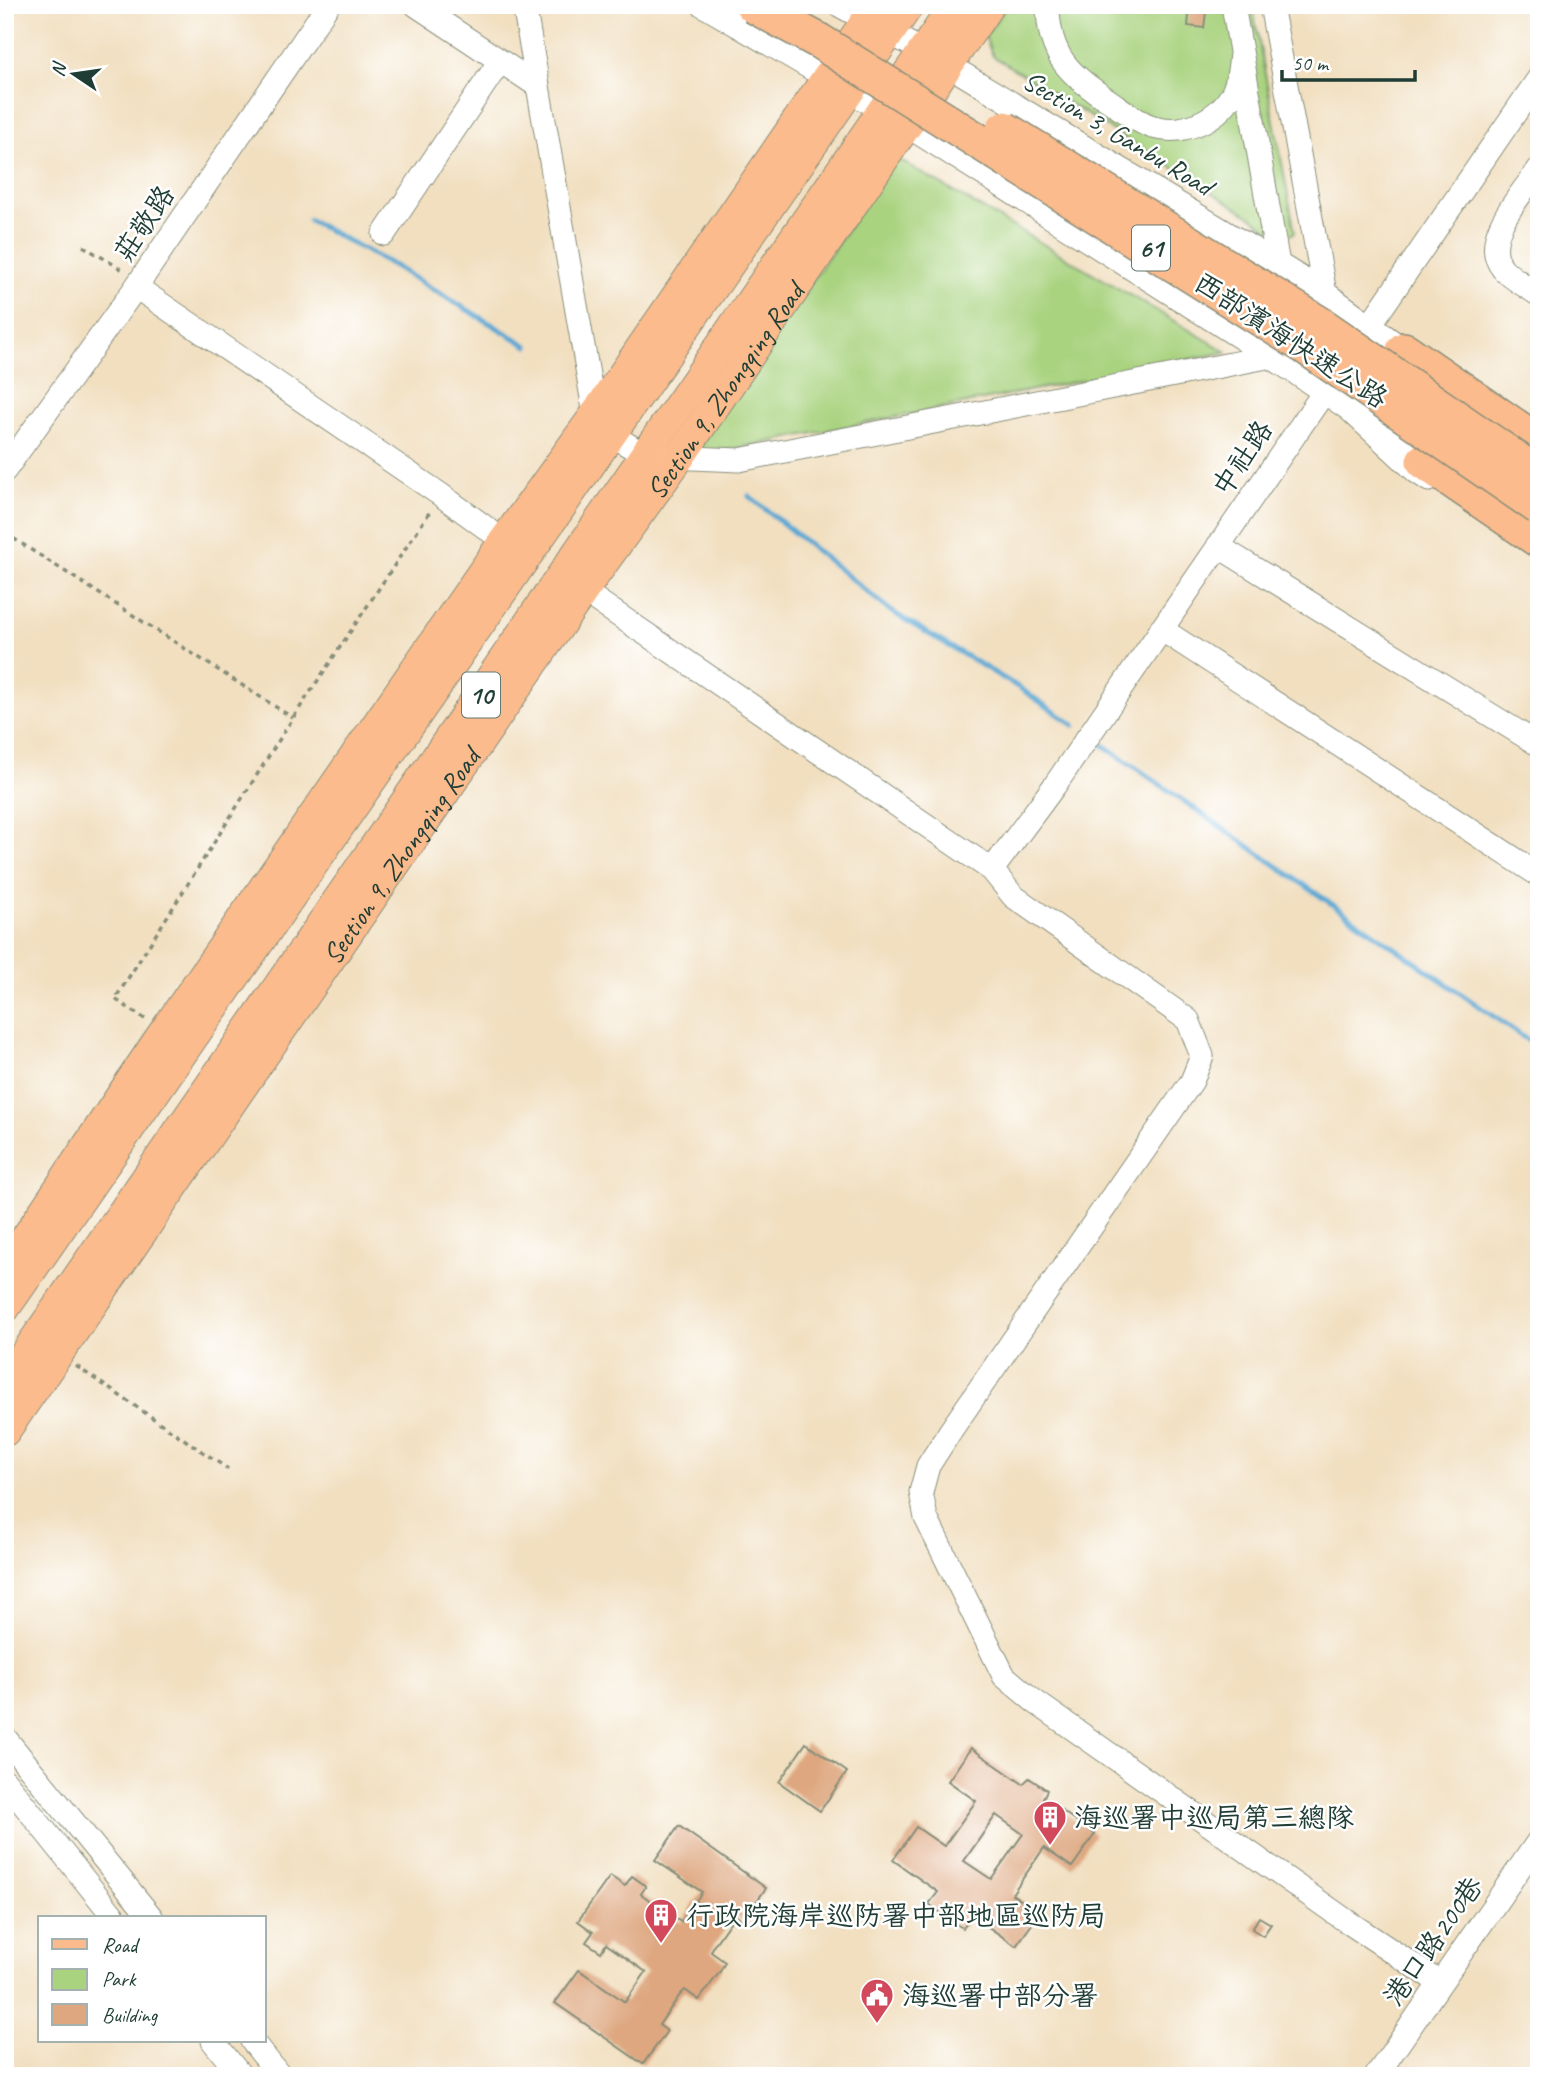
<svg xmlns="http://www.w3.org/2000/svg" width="1544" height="2081" viewBox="0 0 1544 2081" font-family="Caveat,'LXGW WenKai TC',sans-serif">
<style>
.green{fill:#a9d37f;stroke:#64885a;stroke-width:2}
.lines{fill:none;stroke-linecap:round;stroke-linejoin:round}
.stream{stroke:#5aa7d3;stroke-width:5}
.building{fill:#dea780;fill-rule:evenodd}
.minor-casing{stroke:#888e7a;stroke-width:25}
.major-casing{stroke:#888e7a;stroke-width:32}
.highway-casing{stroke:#888e7a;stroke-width:38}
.path{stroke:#888e7a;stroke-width:3.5;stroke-dasharray:5 5;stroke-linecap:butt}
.minor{stroke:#fff;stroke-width:23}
.major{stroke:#fbbb8c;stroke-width:30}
.highway{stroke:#fbbb8c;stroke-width:35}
.highway-bridge-casing{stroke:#888e7a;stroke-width:38;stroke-linecap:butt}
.highway-bridge{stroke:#fbbb8c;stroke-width:35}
.labels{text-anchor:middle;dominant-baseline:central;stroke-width:5;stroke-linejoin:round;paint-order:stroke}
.shield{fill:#fff;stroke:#627771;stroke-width:2}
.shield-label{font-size:26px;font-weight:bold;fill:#1f3d34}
.street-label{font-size:28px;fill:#1f3d34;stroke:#fff}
.poi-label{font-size:28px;fill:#1f3d34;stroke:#fff;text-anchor:start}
</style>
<rect width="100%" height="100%" fill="#fff"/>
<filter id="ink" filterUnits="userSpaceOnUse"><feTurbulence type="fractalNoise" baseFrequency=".0143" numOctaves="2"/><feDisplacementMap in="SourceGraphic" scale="14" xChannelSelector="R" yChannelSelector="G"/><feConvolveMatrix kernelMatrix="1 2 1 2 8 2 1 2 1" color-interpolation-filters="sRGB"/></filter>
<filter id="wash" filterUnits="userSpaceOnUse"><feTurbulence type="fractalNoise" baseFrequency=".00686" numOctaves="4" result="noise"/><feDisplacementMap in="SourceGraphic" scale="28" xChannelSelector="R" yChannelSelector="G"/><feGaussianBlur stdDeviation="1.57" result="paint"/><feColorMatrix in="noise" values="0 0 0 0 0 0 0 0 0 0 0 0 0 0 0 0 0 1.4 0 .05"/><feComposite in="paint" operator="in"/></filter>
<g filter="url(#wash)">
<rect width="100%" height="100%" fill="#f1dfc0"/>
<!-- green -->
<path class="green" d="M1007 5H1252L1295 232C1281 244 1263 225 1252 217L993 56 985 37Z
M896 158 1227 352 692 457Z"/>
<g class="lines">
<!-- stream -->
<path class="stream" d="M309 220 394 266 528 346
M749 496 892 612 1018 687 1074 725
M1103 745 1539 1048"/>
</g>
<g id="blocks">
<!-- building -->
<path class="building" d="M1190 5H1207L1204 28 1188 26Z
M806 1743 847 1772 820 1811 779 1782Z
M971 1748 1023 1784 1029 1778 1047 1790 1043 1798 1095 1834 1072 1867 1044 1848 1012 1894 1040 1913 1016 1946 971 1915 963 1928 954 1923 929 1904 938 1892 893 1860 916 1827 944 1846 976 1801 948 1781ZM996 1815 1023 1834 991 1879 964 1861Z
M679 1826 766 1888 743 1921 735 1915 714 1945 711 1952 725 1962 721 1970 699 2000 685 1990 680 1995 659 2025 667 2031 643 2064 555 2003 579 1970 625 2002 646 1972 606 1944 601 1952 586 1942 593 1932 578 1921 610 1876 625 1886 632 1876 646 1886 641 1894 681 1922 702 1892 655 1860Z
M1259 1917 1271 1924 1263 1936 1252 1929Z"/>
</g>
</g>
<g filter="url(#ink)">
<use href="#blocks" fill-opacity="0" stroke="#888e7a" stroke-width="2"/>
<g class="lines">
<defs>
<path id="minor" d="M416 5 538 86
M524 5 595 415 612 435 646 456 739 460 1272 356
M703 5 884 111 1290 369 1349 409 1417 472 1429 480
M839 5 948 65 1278 264 1325 293 1404 350
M1048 5C1048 58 1071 75 1111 102 1124 111 1137 122 1153 127 1184 136 1221 119 1234 90 1239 78 1240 66 1241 53
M1233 5 1278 264
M1271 5 1325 293
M1539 169C1522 194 1478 239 1503 269 1512 279 1528 287 1539 295
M384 234 500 61
M136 287 441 495 504 541
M1370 420 1434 451
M5 470 136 287 328 5
M1218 546 1539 745
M583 591 992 870 1013 896 1188 1020 1202 1056 1192 1081 951 1430 928 1466 921 1492 926 1518 1004 1676 1034 1701 1345 1920 1440 1983
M1161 629 1539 875
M992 870 1055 785 1539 78
M5 1738 152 1918
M5 1781 115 1918
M213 2041 241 2076
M252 2041 280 2076
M1376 2076 1539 1840"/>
<g id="major">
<path d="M5 1269 157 1042 504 541 595 415 877 5"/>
<path d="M5 1308 909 5"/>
<path d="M5 1383 955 5"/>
<path id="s1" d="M5 1431 583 591 679 458 989 5"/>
</g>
<path id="highway" d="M1404 350 1539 443
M1424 461 1539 540"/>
</defs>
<!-- minor casing -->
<use href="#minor" class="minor-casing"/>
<!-- major casing -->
<use href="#major" class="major-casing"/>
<!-- highway casing -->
<use href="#highway" class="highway-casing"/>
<!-- path -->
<path class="path" d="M83 246 123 270
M5 533 293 718
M145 1019 115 999 293 718 431 510
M76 1366 228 1469"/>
<!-- minor -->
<use href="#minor" class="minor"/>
<!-- major -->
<use href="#major" class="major"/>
<!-- highway -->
<use href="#highway" class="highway"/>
<defs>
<path id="highway-bridge" d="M753 5 819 41 1306 347 1539 507
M1004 129 1321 325 1539 475"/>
</defs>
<!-- highway-bridge casing -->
<use href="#highway-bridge" class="highway-bridge-casing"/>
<!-- highway-bridge -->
<use href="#highway-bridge" class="highway-bridge"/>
</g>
</g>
<!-- icons -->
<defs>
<symbol id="building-pin" viewBox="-11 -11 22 30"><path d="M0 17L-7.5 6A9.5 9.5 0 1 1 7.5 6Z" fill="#d1495b" stroke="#fff"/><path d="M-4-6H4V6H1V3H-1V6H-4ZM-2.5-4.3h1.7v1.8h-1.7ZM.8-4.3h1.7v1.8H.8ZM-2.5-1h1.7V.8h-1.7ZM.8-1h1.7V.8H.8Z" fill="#fff"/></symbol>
<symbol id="civic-pin" viewBox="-11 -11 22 30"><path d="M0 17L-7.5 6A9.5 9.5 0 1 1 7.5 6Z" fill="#d1495b" stroke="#fff"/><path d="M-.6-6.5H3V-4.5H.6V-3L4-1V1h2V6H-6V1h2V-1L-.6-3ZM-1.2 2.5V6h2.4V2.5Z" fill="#fff"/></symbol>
</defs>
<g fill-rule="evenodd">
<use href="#building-pin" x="1031" y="1798" width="38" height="52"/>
<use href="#building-pin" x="642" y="1896" width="38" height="52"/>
<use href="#civic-pin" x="858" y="1976" width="38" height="52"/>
</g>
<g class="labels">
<!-- shield labels -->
<g class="shield">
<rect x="1132" y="225.5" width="38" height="45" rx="5"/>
<rect x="462" y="672.5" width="38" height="45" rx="5"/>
</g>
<g class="shield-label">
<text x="1151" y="248">61</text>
<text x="481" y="695">10</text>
</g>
<!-- street labels -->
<g class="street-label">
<text transform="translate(1118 133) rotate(31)">Section 3, Ganbu Road</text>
<text transform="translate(144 223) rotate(-56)">莊敬路</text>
<text transform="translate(1291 340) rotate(33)">西部濱海快速公路</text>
<text stroke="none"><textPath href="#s1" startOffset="1265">Section 9, Zhongqing Road</textPath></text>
<text transform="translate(1242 458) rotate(-56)">中社路</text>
<text stroke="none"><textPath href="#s1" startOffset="698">Section 9, Zhongqing Road</textPath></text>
<text transform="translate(1433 1941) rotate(-55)">港口路200巷</text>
</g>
<!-- poi labels -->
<g class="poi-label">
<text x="1074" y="1817">海巡署中巡局第三總隊</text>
<text x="686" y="1915">行政院海岸巡防署中部地區巡防局</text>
<text x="902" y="1995">海巡署中部分署</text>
</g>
</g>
<!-- margin -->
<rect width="1544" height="2081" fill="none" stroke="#fff" stroke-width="28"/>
<!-- legend -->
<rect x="38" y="1916" width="228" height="126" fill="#ffffff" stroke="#a5b1ae" stroke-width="2"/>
<rect x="52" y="1939" width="35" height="10" fill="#fbbb8c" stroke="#a5b1ae" stroke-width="2"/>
<text x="102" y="1952" font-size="21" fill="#1f3d34">Road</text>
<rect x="52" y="1969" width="35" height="21" fill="#a9d37f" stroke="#a5b1ae" stroke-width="2"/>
<text x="102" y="1986" font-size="21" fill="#1f3d34">Park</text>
<rect x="52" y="2004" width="35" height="21" fill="#dea780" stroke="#a5b1ae" stroke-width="2"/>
<text x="102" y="2022" font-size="21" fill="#1f3d34">Building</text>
<!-- north arrow -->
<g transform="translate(74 74) rotate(283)" stroke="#ffffff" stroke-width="5" paint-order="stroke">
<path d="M0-5L12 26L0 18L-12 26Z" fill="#1f3d34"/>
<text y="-10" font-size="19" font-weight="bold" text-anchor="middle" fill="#1f3d34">N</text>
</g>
<!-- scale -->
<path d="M1282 70v10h133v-10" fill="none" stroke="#1f3d34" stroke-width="3.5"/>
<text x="1292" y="70" font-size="21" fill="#1f3d34" stroke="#ffffff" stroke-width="5" paint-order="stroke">50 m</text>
</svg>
